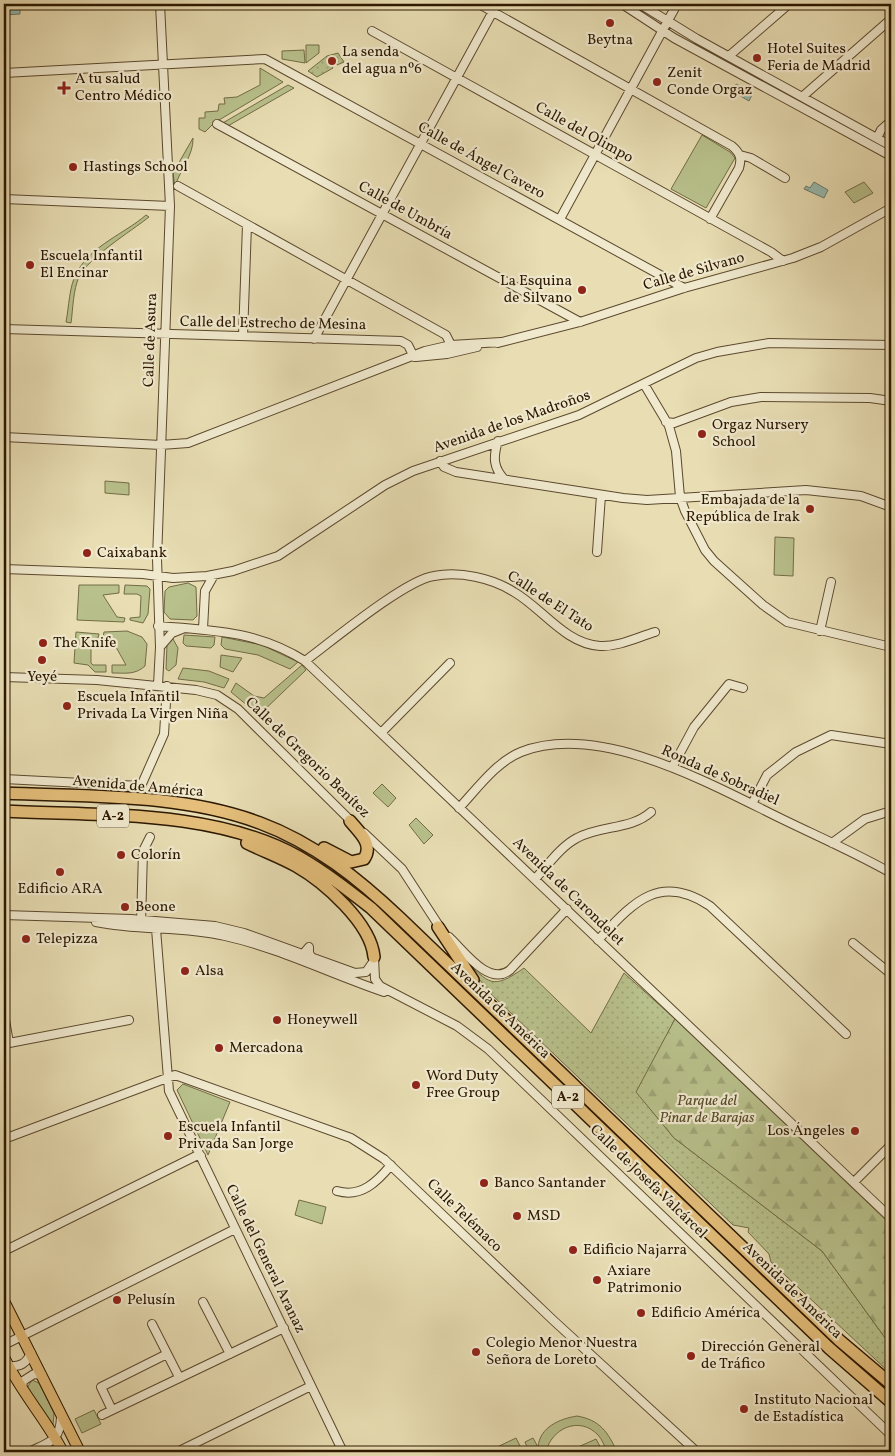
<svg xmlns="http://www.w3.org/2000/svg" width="895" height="1456" viewBox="0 0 895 1456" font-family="Vollkorn,serif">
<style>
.grass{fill:url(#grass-dots);stroke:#726c46}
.forest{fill:url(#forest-firs);stroke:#726c46}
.green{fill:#b8c08b;stroke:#726c46}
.water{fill:url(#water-ripples);stroke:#6c7a6a}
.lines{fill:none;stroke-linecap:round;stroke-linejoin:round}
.minor-casing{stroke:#5b492d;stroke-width:10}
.major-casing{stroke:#2c1800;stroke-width:12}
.highway-casing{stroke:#2c1800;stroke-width:14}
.minor{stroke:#f0e9ce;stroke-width:8}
.major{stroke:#e4be7a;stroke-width:10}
.highway{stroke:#e4be7a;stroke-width:11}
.poi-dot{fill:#8f2418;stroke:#f0e9ce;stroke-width:2}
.labels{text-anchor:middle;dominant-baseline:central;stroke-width:4.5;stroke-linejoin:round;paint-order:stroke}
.shield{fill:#f0e9ce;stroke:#67573e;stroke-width:1}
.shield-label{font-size:14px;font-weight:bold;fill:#2c1800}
.poi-label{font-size:15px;fill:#2c1800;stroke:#f0e9ce;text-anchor:start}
.street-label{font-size:15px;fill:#2c1800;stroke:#f0e9ce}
.park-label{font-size:15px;font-style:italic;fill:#564a2a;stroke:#f0e9ce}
</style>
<defs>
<pattern id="grass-dots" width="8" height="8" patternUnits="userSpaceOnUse" patternTransform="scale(1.25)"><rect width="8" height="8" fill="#b8c08b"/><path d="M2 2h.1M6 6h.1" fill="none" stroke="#9ea476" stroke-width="1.8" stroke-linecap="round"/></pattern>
<pattern id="forest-firs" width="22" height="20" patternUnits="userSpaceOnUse" patternTransform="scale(1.25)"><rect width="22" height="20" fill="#b8c08b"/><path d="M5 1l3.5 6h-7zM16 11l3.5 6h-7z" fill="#9ea476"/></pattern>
<pattern id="water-ripples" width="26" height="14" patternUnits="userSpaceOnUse" patternTransform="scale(1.25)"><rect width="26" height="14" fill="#97bbb1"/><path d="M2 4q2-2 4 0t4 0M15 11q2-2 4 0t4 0" fill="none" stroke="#82a096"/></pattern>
</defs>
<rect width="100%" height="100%" fill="#e8ddb3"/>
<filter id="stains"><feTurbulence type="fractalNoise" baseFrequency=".004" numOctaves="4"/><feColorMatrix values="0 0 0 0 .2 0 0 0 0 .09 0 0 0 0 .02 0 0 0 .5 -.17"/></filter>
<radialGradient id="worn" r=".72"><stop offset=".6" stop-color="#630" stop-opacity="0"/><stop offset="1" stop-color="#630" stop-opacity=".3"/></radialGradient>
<!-- grass -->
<path class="grass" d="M338 53 344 62 337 65 331 56 329 62 333 68 317 77 308 71 327 56Z
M463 959C490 983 491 991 524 968L591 1033 624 973 675 1019 637 1092 674 1138 822 1251 891 1346V1374L771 1262 769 1254 748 1232 749 1228 733 1225 492 995Z"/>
<!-- forest -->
<path class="forest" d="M675 1019 891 1225V1346L822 1251 674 1138 636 1092Z"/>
<!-- green -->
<path class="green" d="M306 45H319V53L306 63Z
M304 50 305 63 282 59V51Z
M260 68 283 82 214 123 205 132 199 129V118H205V112L218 111 219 104H225L224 98 237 97 260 85Z
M288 85 294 88 226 127 221 124Z
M702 135 730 152 735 158 706 208 671 189Z
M193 138C194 155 179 171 175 187L173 173Z
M864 182 873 193 854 203 845 192Z
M146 215 149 217C130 232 89 257 79 277 73 290 73 309 71 323L66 322C69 307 69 286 77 272 92 245 124 234 146 215Z
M105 481 129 483V495L105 493Z
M775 537 794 538 793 576 774 575Z
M188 583 196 587 197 616 193 620 170 619 164 612 165 591 169 587Z
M79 585H119V593L103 595 117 617 125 618 124 622 77 620Z
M125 585 147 586 150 589 148 614 143 623 130 620V618L140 617 141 596 137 594H124Z
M127 631 142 637 147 644 145 666C135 675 126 673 112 673V665H126L112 640 103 637 104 632Z
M76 632 99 634 98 638 91 639V663L93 665H106V672H95L88 665 74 663Z
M184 635 215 637 214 645 211 648 186 646 183 643Z
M222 637 262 645 298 662 290 669 258 655 225 649 221 645Z
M173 639 178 648 176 665 169 671 166 669 167 645Z
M221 655 242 658 233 672 220 667Z
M302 665 306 670 259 715 231 692 236 683 254 696 264 698Z
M183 668 209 671 229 679 224 688 204 682 178 679Z
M382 784 396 798 388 807 373 793Z
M416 818 433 835 424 844 409 825Z
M183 1084 230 1102 208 1155 177 1090Z
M299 1200 326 1207 322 1224 295 1215Z
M32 1380 39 1383 54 1413 53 1425 27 1388Z
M94 1410 101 1424 82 1433 75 1419Z
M577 1416C600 1420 608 1432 617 1452H607C605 1447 602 1439 598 1435 579 1415 551 1429 546 1452H529L525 1442 533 1438 538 1447C540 1427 559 1419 577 1416Z
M516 1438 523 1452H494L493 1449Z
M596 1439 603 1452H567Z"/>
<!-- water -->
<path class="water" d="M4 4H20V14L4 15Z
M736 84 753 93 749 101 732 91Z
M814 182 828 190 824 198 804 189 806 186 810 188Z"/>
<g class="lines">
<defs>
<path id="minor" d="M160 4 170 206 157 559 160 647 172 633 182 629
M479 4 732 146C740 153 742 158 739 168L710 219
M622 4 674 38 891 156
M640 4 697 39 891 146
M372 31 771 252 783 261
M729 56 789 4
M4 73 265 59 684 288
M802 97 891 19
M217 124 580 322
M877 138 881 130 891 121
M740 155 751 158 785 178
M178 186 446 335 451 345
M4 199 170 206
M560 219 677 4
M4 329 401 341 408 345 414 357
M243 336 247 225
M314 339 497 4
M498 343 580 322 684 288 793 258 821 247 891 208
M416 357 447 354 477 347
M644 384 669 426 676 451 680 497 685 511 705 550 714 561 763 605 787 622 891 647
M666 422 674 423 731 402 761 397 870 398 891 401
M4 437 161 445 188 443 425 351 451 345 501 342
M498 441C493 457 493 468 505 480
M440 461 444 467 456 472 623 498 647 500 806 490 861 496 891 507
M597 552 601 495
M4 569 143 574 173 578 207 576 233 571 278 556 385 485 413 471 579 415 696 358 717 352 769 343 891 345
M158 626C212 630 258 631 305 661L891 1218
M203 629 205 591 214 575
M820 631 831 582
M305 661C332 641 405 580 434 576 460 571 492 578 514 592 542 608 565 644 600 646 618 647 638 637 655 632
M4 677 97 680 196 690 217 695 238 709 354 824
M158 685 160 647
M382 732 450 663
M673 766 694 727 729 684 743 688
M4 779 141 786 164 734 167 686
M752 804 767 775 796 752 831 735 891 744
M459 808C477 789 496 762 521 752 600 721 712 785 782 819 819 837 856 853 891 873
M364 833 402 869 441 929
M832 843 865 819 891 811
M535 879C548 865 560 847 577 838 600 825 631 830 651 812
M4 915 131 919 215 926 244 933 355 973 366 972 373 962
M96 922C139 931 183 926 225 936 279 948 331 974 384 992
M141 924 143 851 150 837
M156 929 169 1091 343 1452
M449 937C464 951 489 987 510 970L567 909
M598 940C633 903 659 872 710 906L846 1034
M853 943 891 974
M303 954 309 947V953L312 958
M374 957 375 979 380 986 457 1026 488 1049 891 1435
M4 1014 9 1043
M4 1044 129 1020
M4 1139 175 1075 351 1138 384 1159 554 1321 697 1452
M854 1182 891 1145
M337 1191C361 1198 377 1182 391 1165
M4 1251 196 1156H201
M203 1302 230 1354
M152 1324 179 1377
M4 1345 235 1229
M8 1366C20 1367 26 1364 31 1353
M22 1389 23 1381 34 1374 42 1375
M112 1410 101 1387 167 1354
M102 1415 284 1328
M29 1452C49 1442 60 1442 61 1417
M177 1452 311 1386"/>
<path id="major" d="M4 1301 80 1452
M4 1357C20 1391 46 1419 63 1452"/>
<path id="highway" d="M4 793C88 797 180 793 260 823 314 843 359 879 400 918L839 1340 891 1384
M4 811C99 816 213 809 299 857 325 872 348 890 371 908L829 1348 891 1402
M247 843C263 851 280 857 296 866 324 882 371 923 374 957
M324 848 351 862 364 859C374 844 359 832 350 821
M438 927 473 980"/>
</defs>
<!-- minor casing -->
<use href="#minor" class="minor-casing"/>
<!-- major casing -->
<use href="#major" class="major-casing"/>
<!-- highway casing -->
<use href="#highway" class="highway-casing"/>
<!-- minor -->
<use href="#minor" class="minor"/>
<!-- major -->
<use href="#major" class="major"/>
<!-- highway -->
<use href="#highway" class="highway"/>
</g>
<!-- markers -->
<g class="poi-dot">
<circle cx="610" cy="23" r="5"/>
<circle cx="757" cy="58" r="5"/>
<circle cx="332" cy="61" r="5"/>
<circle cx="657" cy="82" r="5"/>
<path d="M61.5 80.5h5v5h5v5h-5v5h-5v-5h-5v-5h5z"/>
<circle cx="73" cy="167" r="5"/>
<circle cx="30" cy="265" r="5"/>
<circle cx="582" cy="290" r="5"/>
<circle cx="702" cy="434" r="5"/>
<circle cx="810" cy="509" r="5"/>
<circle cx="87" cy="553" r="5"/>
<circle cx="43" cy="643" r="5"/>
<circle cx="42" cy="660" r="5"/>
<circle cx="67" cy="706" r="5"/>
<circle cx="121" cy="855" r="5"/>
<circle cx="60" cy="872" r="5"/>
<circle cx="125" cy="907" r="5"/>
<circle cx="26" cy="939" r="5"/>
<circle cx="185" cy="971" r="5"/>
<circle cx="277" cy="1020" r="5"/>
<circle cx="219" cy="1048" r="5"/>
<circle cx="416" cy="1085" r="5"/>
<circle cx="855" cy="1131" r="5"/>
<circle cx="168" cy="1136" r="5"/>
<circle cx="484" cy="1183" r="5"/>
<circle cx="517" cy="1216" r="5"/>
<circle cx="573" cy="1250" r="5"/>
<circle cx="597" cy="1280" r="5"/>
<circle cx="117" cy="1300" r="5"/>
<circle cx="641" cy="1313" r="5"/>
<circle cx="476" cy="1352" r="5"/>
<circle cx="691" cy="1356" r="5"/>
<circle cx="744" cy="1409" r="5"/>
</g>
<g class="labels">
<!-- shield labels -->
<g class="shield">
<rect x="97" y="804.5" width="32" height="23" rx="4"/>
<rect x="552" y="1085.5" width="32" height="23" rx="4"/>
</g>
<g class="shield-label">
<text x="113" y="816">A-2</text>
<text x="568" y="1097">A-2</text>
</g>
<!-- poi labels -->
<g class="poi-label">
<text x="610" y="40" text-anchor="middle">Beytna</text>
<text x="767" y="49">Hotel Suites<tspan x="767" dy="17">Feria de Madrid</tspan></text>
<text x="342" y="52">La senda<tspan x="342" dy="17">del agua nº6</tspan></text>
<text x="667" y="73">Zenit<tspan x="667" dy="17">Conde Orgaz</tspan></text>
<text x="75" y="79">A tu salud<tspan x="75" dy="17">Centro Médico</tspan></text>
<text x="83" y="167">Hastings School</text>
<text x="40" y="256">Escuela Infantil<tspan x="40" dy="17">El Encinar</tspan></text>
<text x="572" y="281" text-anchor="end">La Esquina<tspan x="572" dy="17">de Silvano</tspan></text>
<text x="712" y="425">Orgaz Nursery<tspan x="712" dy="17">School</tspan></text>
<text x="800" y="500" text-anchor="end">Embajada de la<tspan x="800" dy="17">República de Irak</tspan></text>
<text x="97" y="553">Caixabank</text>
<text x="53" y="643">The Knife</text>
<text x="42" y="677" text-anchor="middle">Yeyé</text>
<text x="77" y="697">Escuela Infantil<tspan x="77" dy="17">Privada La Virgen Niña</tspan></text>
<text x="131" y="855">Colorín</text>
<text x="60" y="889" text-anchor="middle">Edificio ARA</text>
<text x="135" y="907">Beone</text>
<text x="36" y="939">Telepizza</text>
<text x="195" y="971">Alsa</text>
<text x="287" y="1020">Honeywell</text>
<text x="229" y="1048">Mercadona</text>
<text x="426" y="1076">Word Duty<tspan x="426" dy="17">Free Group</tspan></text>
<text x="178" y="1127">Escuela Infantil<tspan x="178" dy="17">Privada San Jorge</tspan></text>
<text x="845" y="1131" text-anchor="end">Los Ángeles</text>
<text x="494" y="1183">Banco Santander</text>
<text x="527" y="1216">MSD</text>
<text x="583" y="1250">Edificio Najarra</text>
<text x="607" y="1271">Axiare<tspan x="607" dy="17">Patrimonio</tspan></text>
<text x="127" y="1300">Pelusín</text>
<text x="651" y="1313">Edificio América</text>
<text x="486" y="1343">Colegio Menor Nuestra<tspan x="486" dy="17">Señora de Loreto</tspan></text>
<text x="701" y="1347">Dirección General<tspan x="701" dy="17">de Tráfico</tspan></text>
<text x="754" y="1400">Instituto Nacional<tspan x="754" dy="17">de Estadística</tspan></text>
</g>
<!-- street labels -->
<g class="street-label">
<text transform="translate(584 133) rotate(29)">Calle del Olimpo</text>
<text transform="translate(481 161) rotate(29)">Calle de Ángel Cavero</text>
<text transform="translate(405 211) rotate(29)">Calle de Umbría</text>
<text transform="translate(694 272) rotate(-16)">Calle de Silvano</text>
<text transform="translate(273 324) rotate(1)">Calle del Estrecho de Mesina</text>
<text transform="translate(151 340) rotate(-88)">Calle de Asura</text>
<text transform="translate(512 422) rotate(-19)">Avenida de los Madroños</text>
<text transform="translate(550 602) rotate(33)">Calle de El Tato</text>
<text transform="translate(307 758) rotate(44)">Calle de Gregorio Benítez</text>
<text transform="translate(720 776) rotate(24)">Ronda de Sobradiel</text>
<text transform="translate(138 787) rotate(5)">Avenida de América</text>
<text transform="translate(568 892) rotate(44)">Avenida de Carondelet</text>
<text transform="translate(500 1011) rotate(44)">Avenida de América</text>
<text transform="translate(648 1182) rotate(44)">Calle de Josefa Valcárcel</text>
<text transform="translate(464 1216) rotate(44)">Calle Telémaco</text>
<text transform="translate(265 1259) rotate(64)">Calle del General Aranaz</text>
<text transform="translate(792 1291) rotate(44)">Avenida de América</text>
</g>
<!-- park labels -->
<g class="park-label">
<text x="707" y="1101">Parque del<tspan x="707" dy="17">Pinar de Barajas</tspan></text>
</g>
</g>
<!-- margin -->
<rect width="895" height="1456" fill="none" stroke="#e8ddb3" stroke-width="20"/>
<rect x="5" y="5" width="885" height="1446" fill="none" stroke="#2c1800" stroke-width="2.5"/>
<rect x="10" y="10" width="875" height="1436" fill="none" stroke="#2c1800"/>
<rect width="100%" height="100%" filter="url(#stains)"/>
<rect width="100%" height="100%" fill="url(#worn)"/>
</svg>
